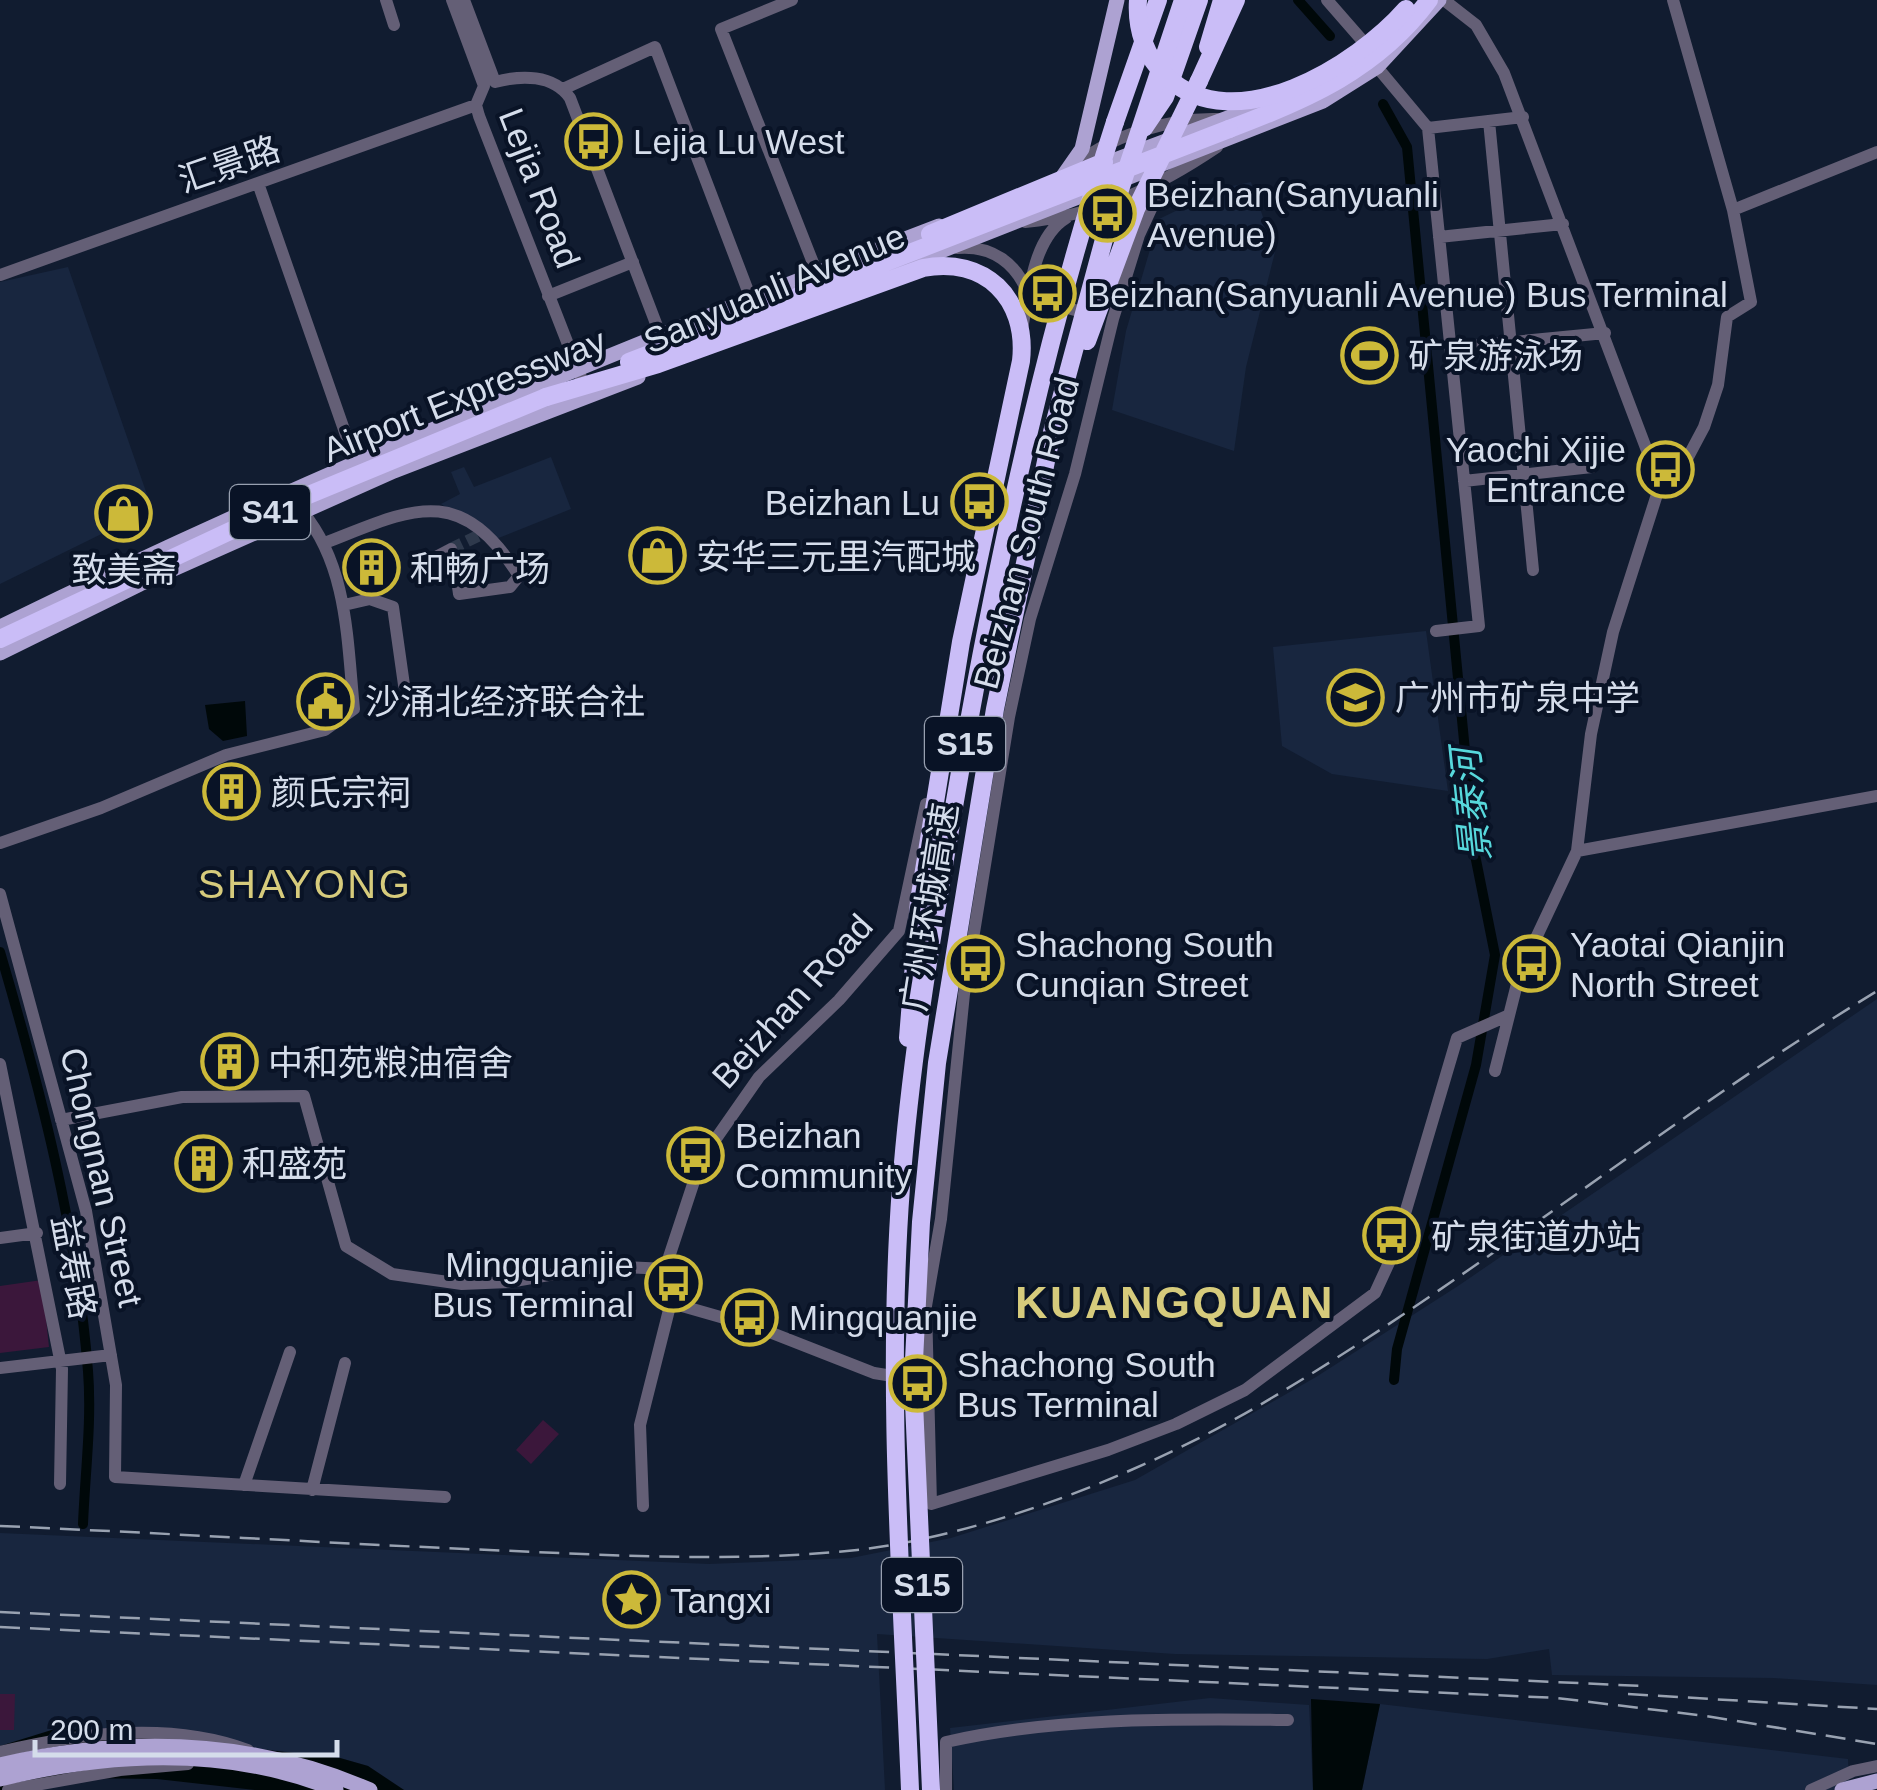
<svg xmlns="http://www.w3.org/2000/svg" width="1877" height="1790" viewBox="0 0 1877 1790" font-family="Arial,'Noto Sans SC',sans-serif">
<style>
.built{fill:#18263f}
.green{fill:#3b173b}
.water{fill:#000809}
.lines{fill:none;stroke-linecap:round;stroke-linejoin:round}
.canal{stroke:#000809;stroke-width:10}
.minor-tunnel{stroke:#2e394c;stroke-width:12;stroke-dasharray:12 6;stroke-linecap:butt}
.minor{stroke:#645f76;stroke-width:12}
.major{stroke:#ada2d2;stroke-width:15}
.highway{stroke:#cabdf7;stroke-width:18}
.rail{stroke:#99a2b1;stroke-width:2.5;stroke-dasharray:20 10;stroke-linecap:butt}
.highway-bridge{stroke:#cabdf7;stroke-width:18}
.labels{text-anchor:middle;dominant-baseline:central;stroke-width:8;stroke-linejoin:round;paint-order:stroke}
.shield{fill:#091326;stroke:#98a0b0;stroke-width:2.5}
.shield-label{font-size:32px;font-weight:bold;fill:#d5ddeb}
.poi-label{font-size:35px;fill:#d5ddeb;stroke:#091326;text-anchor:start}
.street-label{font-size:35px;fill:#d5ddeb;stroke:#091326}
.water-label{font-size:38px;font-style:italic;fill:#57d8dc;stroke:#091326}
.quarter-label{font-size:40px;letter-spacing:2.5px;fill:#d6cb7c;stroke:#091326}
.district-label{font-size:45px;font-weight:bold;letter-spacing:2.5px;fill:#d6cb7c;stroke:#091326}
</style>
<rect width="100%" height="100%" fill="#111c30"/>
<!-- built -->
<path class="built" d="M1251 182 1275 252 1246 367 1234 451 1112 410 1126 331 1159 219 1223 188Z
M68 267 152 509 0 584V282Z
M551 457 571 509 496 539 441 504 460 494 451 472 464 467 474 487Z
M1426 631 1448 791 1332 774 1282 746 1273 647Z
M1877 999V1685L1773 1678 1552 1675 1549 1649 1487 1659 1175 1654 877 1634 885 1790H404L368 1766 340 1758 82 1728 0 1746V1533L709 1564 851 1558 951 1538 1135 1480 1316 1377 1458 1286Z
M1210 1698 1309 1705 1313 1790H954L950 1728Z
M1380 1704 1848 1759 1849 1782 1834 1790H1362Z"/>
<!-- green -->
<path class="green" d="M42 1280 49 1347 0 1353V1286Z
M543 1420 559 1434 531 1464 516 1450Z
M0 1694H15L14 1730H0Z"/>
<!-- water -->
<path class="water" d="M245 701 247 736 223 741 209 729 205 705Z
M1311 1699 1380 1704 1362 1790H1313Z
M58 1728 340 1758 368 1766 404 1790H255L157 1779 79 1778 26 1790H0V1746Z"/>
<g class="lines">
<!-- canal -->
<path class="canal" d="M1298 0 1330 36
M1383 104 1407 147 1475 855 1495 955 1476 1065 1397 1349 1394 1380
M0 952C40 1088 77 1230 88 1371 92 1421 85 1474 83 1524"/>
<!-- minor-tunnel -->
<path class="minor-tunnel" d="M451 549 482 534"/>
<!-- minor -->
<path class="minor" d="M386 0 394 25
M452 0 484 86 476 105 479 116 587 393
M464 0 495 82C521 75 553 74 570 98L660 334
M792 0 721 29 817 273
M1327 0 1368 47
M1444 0 1476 25 1504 73 1660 485
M1673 0 1733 210
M1377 67 1428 128 1479 626 1436 631
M563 89 655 47 751 299
M1489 121 1533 570
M1428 128 1523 117
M1073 168C1108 135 1171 118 1217 119
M1163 183 1139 235 1113 319 1075 474 1030 619 1009 717 964 994 941 1219 926 1306 931 1504 1108 1450 1176 1424 1245 1390 1375 1293 1393 1254 1457 1038 1507 1016
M259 186 355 461
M1025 222C1099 215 1156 188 1217 147
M1439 237 1563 224
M957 248C992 245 1017 263 1029 296
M0 275 476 105
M548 296 633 262
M1029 297 1089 314
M1022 329C1029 294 1033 238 1066 218
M1451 348 1605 333
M1464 481 1592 467
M325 543C410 510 459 480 519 576L510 587 459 594 456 573
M430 560 451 549
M344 605 370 599 393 607 404 685
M0 843 101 808 226 755 325 730 354 709C347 640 348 566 302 511
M1577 851 1877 796
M0 894 86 1211 116 1385 115 1477 445 1497
M0 1064 62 1369 60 1484
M1495 1071 1520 972 1577 851 1591 734 1613 632 1660 485 1687 459 1704 427 1718 385 1727 317 1751 302 1733 210 1877 152
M61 1120 182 1097 304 1096 346 1246 392 1274 462 1284 509 1282 600 1266 668 1269
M0 1238 37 1233
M0 1368 111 1355
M899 1377 874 1373 759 1328 682 1306 672 1298 669 1257 701 1160 759 1077 839 1000 899 931 926 804
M244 1485 290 1352
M312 1490 345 1363
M643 1506 640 1425 672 1298
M0 1752C79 1733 170 1721 248 1750
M8 1790 120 1770 188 1764
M946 1790V1742C1056 1717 1175 1719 1288 1720
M1811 1790 1853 1771 1877 1766"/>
<!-- major -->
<path class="major" d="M1096 167 1276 100
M1061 179 1082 149 1117 0
M890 271 1323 101 1377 67 1439 0
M0 627C307 477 620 348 939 226
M0 653 140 584 394 471 638 377
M0 1765C125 1736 250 1738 370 1790
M0 1779C110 1752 229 1746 336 1790
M1842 1790 1877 1781"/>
<!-- highway -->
<path class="highway" d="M1208 47 1222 0
M1199 81 1236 0
M1115 122 1158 0
M1144 128 1165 97 1199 0
M1229 129C1307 100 1378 69 1429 0
M0 639 294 501 546 397"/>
<!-- rail -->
<path class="rail" d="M0 1526C163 1533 326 1543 489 1550 611 1555 735 1563 857 1550 987 1535 1145 1472 1258 1406 1473 1280 1665 1120 1877 991
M0 1612 1643 1686
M0 1627 1557 1698 1706 1716 1877 1744
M1628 1694 1877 1709"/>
<!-- highway-bridge -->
<path class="highway-bridge" d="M1138 0C1136 29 1145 57 1167 77 1235 141 1357 65 1406 9
M930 234 1104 162
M1087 341 1136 209 1199 81
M629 362 1229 129
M546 397 658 364 923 268C984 256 1028 298 1021 361L961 642 919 901 908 1038
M910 1790C902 1590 886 1387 901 1187 912 1040 939 894 964 749 1002 536 1048 328 1115 122
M931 1790 913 1380 921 1222 937 1063 995 709 1052 432 1106 232 1183 0"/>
</g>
<!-- icons -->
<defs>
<symbol id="bus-ring" viewBox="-11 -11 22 22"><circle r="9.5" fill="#091326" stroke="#ccb939" stroke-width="1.5"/><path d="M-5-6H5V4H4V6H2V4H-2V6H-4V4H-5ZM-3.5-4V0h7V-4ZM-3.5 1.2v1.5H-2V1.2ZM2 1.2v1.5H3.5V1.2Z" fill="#ccb939"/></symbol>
<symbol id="stadium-ring" viewBox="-11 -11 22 22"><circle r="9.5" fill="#091326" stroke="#ccb939" stroke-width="1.5"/><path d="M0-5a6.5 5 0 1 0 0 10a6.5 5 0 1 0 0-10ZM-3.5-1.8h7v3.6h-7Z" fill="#ccb939"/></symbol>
<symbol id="shop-ring" viewBox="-11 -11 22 22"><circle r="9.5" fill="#091326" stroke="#ccb939" stroke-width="1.5"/><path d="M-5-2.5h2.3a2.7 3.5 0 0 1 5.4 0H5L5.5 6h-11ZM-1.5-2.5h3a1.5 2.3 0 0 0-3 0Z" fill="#ccb939"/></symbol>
<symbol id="building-ring" viewBox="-11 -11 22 22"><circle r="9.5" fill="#091326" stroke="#ccb939" stroke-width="1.5"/><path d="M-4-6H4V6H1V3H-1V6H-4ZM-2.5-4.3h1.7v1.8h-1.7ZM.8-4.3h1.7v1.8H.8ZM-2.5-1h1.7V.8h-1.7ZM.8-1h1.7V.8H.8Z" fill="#ccb939"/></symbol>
<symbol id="school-ring" viewBox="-11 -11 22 22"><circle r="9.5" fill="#091326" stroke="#ccb939" stroke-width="1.5"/><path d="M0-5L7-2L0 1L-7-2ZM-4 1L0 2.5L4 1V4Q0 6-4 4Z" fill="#ccb939"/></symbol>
<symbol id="civic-ring" viewBox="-11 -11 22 22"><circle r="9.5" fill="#091326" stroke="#ccb939" stroke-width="1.5"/><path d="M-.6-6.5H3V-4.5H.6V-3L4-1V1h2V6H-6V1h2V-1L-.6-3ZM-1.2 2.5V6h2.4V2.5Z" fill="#ccb939"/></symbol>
<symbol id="sight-ring" viewBox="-11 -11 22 22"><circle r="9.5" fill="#091326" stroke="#ccb939" stroke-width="1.5"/><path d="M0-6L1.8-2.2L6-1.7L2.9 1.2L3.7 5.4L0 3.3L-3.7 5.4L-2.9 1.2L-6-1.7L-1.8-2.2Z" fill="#ccb939"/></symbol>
</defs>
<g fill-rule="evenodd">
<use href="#bus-ring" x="562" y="110" width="63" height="63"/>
<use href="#bus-ring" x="1076" y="182" width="63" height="63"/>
<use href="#bus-ring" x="1016" y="262" width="63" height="63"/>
<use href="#stadium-ring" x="1338" y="324" width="63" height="63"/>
<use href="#bus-ring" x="1634" y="438" width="63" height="63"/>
<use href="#bus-ring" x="948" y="470" width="63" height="63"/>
<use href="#shop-ring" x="92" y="482" width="63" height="63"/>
<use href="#shop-ring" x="626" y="524" width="63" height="63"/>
<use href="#building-ring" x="340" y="536" width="63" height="63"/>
<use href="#school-ring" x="1324" y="666" width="63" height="63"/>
<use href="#civic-ring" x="294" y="670" width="63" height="63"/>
<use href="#building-ring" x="200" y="760" width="63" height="63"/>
<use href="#bus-ring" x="944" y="932" width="63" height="63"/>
<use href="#bus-ring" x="1500" y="932" width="63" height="63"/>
<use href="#building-ring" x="198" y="1030" width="63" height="63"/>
<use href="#bus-ring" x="664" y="1124" width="63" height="63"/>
<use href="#building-ring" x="172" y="1132" width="63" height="63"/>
<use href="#bus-ring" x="1360" y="1204" width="63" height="63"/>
<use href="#bus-ring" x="642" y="1252" width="63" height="63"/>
<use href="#bus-ring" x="718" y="1286" width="63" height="63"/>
<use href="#bus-ring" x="886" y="1352" width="63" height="63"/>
<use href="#sight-ring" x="600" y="1568" width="63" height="63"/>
</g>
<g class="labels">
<!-- shield labels -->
<g class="shield">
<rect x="230" y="485" width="80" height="54" rx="8"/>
<rect x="925" y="717" width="80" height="54" rx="8"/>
<rect x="882" y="1558" width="80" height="54" rx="8"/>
</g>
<g class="shield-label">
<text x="270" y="512">S41</text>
<text x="965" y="744">S15</text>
<text x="922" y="1585">S15</text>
</g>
<!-- poi labels -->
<g class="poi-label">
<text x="633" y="141">Lejia Lu West</text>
<text x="1147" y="194">Beizhan(Sanyuanli<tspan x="1147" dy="40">Avenue)</tspan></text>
<text x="1087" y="294">Beizhan(Sanyuanli Avenue) Bus Terminal</text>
<text x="1408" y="355">矿泉游泳场</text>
<text x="1626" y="449" text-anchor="end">Yaochi Xijie<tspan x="1626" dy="40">Entrance</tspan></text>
<text x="940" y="502" text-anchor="end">Beizhan Lu</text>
<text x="696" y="556">安华三元里汽配城</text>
<text x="410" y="568">和畅广场</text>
<text x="124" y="569" text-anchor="middle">致美斋</text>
<text x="1395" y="697">广州市矿泉中学</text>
<text x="365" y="701">沙涌北经济联合社</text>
<text x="271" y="792">颜氏宗祠</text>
<text x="1015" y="944">Shachong South<tspan x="1015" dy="40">Cunqian Street</tspan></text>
<text x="1570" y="944">Yaotai Qianjin<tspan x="1570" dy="40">North Street</tspan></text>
<text x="268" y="1062">中和苑粮油宿舍</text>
<text x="735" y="1135">Beizhan<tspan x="735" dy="40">Community</tspan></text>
<text x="242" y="1163">和盛苑</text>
<text x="1431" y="1236">矿泉街道办站</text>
<text x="634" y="1264" text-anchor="end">Mingquanjie<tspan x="634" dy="40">Bus Terminal</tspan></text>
<text x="789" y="1317">Mingquanjie</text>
<text x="957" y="1364">Shachong South<tspan x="957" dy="40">Bus Terminal</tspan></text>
<text x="670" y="1600">Tangxi</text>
</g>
<!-- street labels -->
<g class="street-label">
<text transform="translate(229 164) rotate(-19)">汇景路</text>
<text transform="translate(540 188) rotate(69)">Lejia Road</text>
<text transform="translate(774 288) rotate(-23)">Sanyuanli Avenue</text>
<text transform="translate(464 395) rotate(-22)">Airport Expressway</text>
<text transform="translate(1026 533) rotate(-75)">Beizhan South Road</text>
<text transform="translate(929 907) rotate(-81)">广州环城高速</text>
<text transform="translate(792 1001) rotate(-48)">Beizhan Road</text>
<text transform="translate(102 1177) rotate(77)">Chongnan Street</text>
<text transform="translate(74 1267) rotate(79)">益寿路</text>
</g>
<!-- water labels -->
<g class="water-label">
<text transform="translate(1471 805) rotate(-96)">景泰河</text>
</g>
<!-- quarter labels -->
<g class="quarter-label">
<text x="305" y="884">SHAYONG</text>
</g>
<!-- district labels -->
<g class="district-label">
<text x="1175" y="1302">KUANGQUAN</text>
</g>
</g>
<!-- scale -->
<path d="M35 1740v15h302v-15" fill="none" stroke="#d5ddeb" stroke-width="5"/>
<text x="50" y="1740" font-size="30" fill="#d5ddeb" stroke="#091326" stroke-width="8" paint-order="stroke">200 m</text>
</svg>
